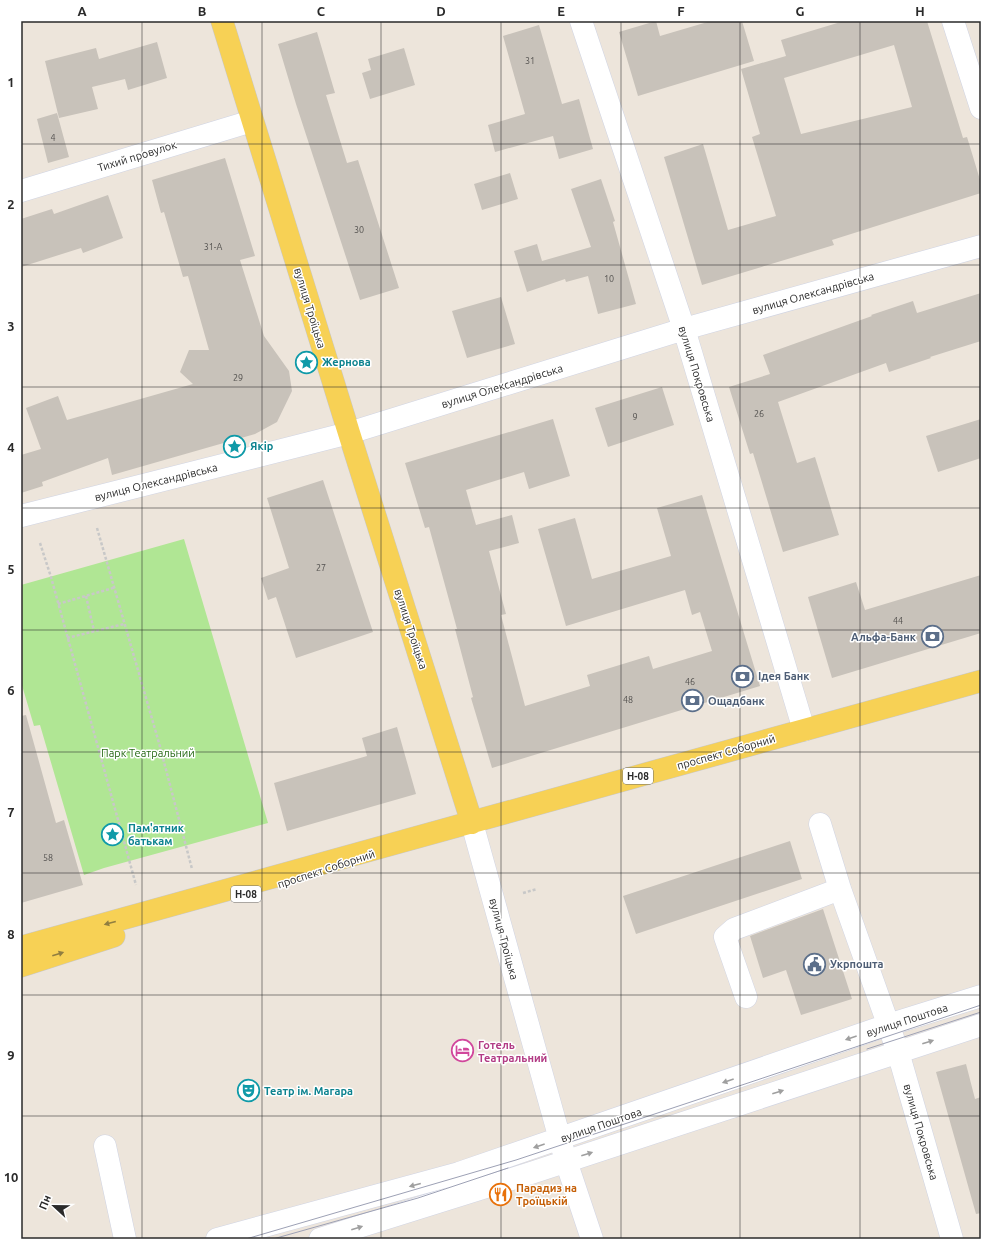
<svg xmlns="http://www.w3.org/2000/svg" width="1002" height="1260" viewBox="0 0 1002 1260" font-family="Ubuntu,sans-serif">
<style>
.green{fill:#b0e694}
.building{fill:#c8c2ba;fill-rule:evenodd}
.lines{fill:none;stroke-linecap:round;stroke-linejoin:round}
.minor-casing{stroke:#d0d4e3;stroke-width:23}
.major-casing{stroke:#c8c8c8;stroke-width:23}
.path{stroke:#c8c8c8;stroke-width:2.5;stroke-dasharray:3 2;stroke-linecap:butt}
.minor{stroke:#fff;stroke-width:22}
.major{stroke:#f7d155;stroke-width:22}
.tram{stroke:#9da1b5;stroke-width:1}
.oneway{fill:#907e40}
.oneway2{fill:#9f9f9f}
.grid{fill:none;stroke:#2a2a2a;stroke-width:1;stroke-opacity:0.55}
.labels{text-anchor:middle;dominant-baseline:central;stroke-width:3;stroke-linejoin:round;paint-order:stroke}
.number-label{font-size:9px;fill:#52504e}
.shield{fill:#fff;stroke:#6a6a6a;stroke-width:1}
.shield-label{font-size:10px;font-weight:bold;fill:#2a2a2a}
.street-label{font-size:11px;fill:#2a2a2a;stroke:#fff}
.culture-label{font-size:11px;font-weight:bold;fill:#0d838f;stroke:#fff;text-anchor:start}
.service-label{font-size:11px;font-weight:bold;fill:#4e5e75;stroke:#fff;text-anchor:start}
.park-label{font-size:11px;fill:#286a16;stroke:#fff}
.hotel-label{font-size:11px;font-weight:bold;fill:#b23c85;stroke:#fff;text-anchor:start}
.food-label{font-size:11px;font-weight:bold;fill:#c56008;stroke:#fff;text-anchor:start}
.neatline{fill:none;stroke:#2a2a2a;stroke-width:1.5}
.grid-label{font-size:13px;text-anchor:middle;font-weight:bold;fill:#2a2a2a}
</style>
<rect width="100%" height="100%" fill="#ede5db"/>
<!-- green -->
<path class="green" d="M184 539 268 823 104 868 84 875 40 725 34 726 21 682V585Z"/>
<!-- building -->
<path class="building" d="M656 21 660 36 711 21H742L754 61 638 96 619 32Z
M844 21H927L963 138 967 137 981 183V193L832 240 834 245 702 285 664 157 703 144 728 230 776 216 752 137 760 134 741 69 786 56 781 40ZM894 45 912 107 801 134 784 78Z
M539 25 562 104 579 99 593 149 559 159 553 136 495 152 488 125 525 114 503 36Z
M317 32 335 93 326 95 347 163 358 160 399 288 360 300 296 104 278 44Z
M157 42 167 78 128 90 125 79 92 87 98 109 59 118 45 61 96 48 99 59Z
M404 48 415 85 370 99 362 73 371 70 368 59Z
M57 113 69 157 48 163 37 119Z
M225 158 255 256 240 260 264 336 289 371 292 391 277 422 255 434 112 475 108 458 42 482 43 486 21 493V455L41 449 26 408 58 396 67 420 193 384 180 372 189 350H209L188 276 183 277 164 212 161 213 152 180Z
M510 173 518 199 482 210 474 184Z
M601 179 615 221 613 222 636 304 598 314 588 276 566 282 565 279 527 292 514 251 537 244 542 261 591 247 571 189Z
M108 195 123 238 83 253 81 248 21 267V219L52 209 54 214Z
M981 293V341L930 357 931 358 889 372 886 363 778 402 797 463 815 457 839 535 783 552 753 453 750 454 729 387 770 374 763 355 872 316 871 315 913 301 917 313Z
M501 297 515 344 467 358 452 311Z
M662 387 674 425 608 447 595 408Z
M553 419 570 476 529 489 524 472 466 490 476 525 512 515 519 543 489 551 506 614 501 615 525 706 590 686 587 675 649 656 653 669 712 651 700 612 692 615 685 590 566 626 538 529 575 518 592 579 671 556 657 508 702 495 760 686 492 768 471 698 473 697 455 629H457L429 527 425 528 405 463Z
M981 419V458L938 472 926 436Z
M323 480 373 632 296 658 276 597 268 600 261 578 289 568 267 498Z
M981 575V633L832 678 808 597 856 582 865 610Z
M26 715 56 823 64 820 83 885 21 903V716Z
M397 727 416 794 287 831 274 783 367 756 362 738Z
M790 841 802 879 636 934 623 896Z
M823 909 852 999 801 1015 786 970 763 978 750 936Z
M966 1064 975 1099 981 1097V1213L976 1214 936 1072Z"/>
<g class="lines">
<defs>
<path id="minor" d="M581 21 684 329 804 730
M953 21 981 108
M21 191 252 121
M21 516 349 433 684 329 981 246
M472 823 566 1161 592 1239
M820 824 840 889 898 1052 952 1239
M746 997 725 937 734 929 840 889
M105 1146 125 1239
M217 1239 459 1173 888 1025 981 996
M320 1239 531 1173 981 1025"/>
<path id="major" d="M222 21 349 433 472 823
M21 947 981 681
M21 966 114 936"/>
</defs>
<!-- minor casing -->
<use href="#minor" class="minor-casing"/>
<!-- major casing -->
<use href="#major" class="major-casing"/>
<!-- path -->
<path class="path" d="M97 528 159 743 192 869
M40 543 51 577 136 885
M86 596 94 631
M58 604 113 588
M67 638 124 624
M523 893 537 889"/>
<!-- minor -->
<use href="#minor" class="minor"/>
<!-- major -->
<use href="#major" class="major"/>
<!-- tram -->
<path class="tram" d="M867 1049 981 1012
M246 1239 516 1160 757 1080 981 1005
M273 1239 418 1198 508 1168"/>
</g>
<!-- one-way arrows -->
<defs><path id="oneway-solid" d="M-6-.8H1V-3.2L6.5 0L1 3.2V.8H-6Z"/></defs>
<g class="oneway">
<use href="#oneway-solid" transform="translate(110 923) rotate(165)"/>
<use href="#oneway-solid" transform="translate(58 954) rotate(-18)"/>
</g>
<g class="oneway2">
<use href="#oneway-solid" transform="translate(851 1038) rotate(161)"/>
<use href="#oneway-solid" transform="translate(928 1042) rotate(-18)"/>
<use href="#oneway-solid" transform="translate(728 1081) rotate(161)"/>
<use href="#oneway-solid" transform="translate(778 1092) rotate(-18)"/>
<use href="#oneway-solid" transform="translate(539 1146) rotate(161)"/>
<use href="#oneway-solid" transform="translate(587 1154) rotate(-18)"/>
<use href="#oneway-solid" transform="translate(415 1185) rotate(165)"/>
<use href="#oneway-solid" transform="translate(357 1228) rotate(-17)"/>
</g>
<!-- grid -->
<path class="grid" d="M142 21V1239M262 21V1239M381 21V1239M501 21V1239M621 21V1239M740 21V1239M860 21V1239M21 144H981M21 265H981M21 387H981M21 508H981M21 630H981M21 752H981M21 873H981M21 995H981M21 1116H981"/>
<!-- icons -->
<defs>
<symbol id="sight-ring" viewBox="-11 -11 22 22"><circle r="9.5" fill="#fff" stroke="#0f9aa8" stroke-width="1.5"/><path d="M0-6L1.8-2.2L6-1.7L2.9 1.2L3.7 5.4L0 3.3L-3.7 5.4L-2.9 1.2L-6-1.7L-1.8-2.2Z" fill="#0f9aa8"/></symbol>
<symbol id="bank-ring" viewBox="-11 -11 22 22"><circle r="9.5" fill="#fff" stroke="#5c6f8a" stroke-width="1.5"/><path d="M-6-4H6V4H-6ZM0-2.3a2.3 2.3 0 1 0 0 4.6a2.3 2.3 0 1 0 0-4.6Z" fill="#5c6f8a"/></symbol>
<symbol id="civic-ring" viewBox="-11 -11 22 22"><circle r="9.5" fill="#fff" stroke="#5c6f8a" stroke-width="1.5"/><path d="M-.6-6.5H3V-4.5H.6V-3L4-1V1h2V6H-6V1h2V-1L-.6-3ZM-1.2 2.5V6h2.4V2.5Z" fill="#5c6f8a"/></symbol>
<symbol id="hotel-ring" viewBox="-11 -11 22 22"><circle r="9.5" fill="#fff" stroke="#d1479c" stroke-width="1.5"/><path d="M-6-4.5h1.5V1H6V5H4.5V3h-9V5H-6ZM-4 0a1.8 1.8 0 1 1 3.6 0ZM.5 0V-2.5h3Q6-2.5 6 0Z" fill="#d1479c"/></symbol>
<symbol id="theatre-ring" viewBox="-11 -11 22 22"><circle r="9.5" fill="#fff" stroke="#0f9aa8" stroke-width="1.5"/><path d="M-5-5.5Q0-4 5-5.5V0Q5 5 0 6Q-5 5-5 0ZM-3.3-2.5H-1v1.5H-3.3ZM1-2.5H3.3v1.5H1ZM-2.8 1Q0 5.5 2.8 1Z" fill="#0f9aa8"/></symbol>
<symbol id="restaurant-ring" viewBox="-11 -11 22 22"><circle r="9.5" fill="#fff" stroke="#e8710a" stroke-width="1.5"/><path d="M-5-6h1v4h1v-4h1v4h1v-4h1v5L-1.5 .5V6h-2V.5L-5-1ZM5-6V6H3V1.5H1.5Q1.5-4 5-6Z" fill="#e8710a"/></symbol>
</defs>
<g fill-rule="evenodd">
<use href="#sight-ring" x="294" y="350" width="25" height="25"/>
<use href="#sight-ring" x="222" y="434" width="25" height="25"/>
<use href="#bank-ring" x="920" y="624" width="25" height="25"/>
<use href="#bank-ring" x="730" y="664" width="25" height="25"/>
<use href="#bank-ring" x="680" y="688" width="25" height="25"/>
<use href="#sight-ring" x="100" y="822" width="25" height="25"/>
<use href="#civic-ring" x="802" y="952" width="25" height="25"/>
<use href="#hotel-ring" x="450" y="1038" width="25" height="25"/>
<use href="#theatre-ring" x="236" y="1078" width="25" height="25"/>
<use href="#restaurant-ring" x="488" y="1182" width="25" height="25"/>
</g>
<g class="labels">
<!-- number labels -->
<g class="number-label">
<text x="530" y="61">31</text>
<text x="53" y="138">4</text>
<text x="359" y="230">30</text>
<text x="213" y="247">31-А</text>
<text x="609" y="279">10</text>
<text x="238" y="378">29</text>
<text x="759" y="414">26</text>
<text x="635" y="417">9</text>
<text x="321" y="568">27</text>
<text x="898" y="621">44</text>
<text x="690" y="682">46</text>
<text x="628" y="700">48</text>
<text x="48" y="858">58</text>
</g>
<!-- shield labels -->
<g class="shield">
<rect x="623" y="768" width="30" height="16" rx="3"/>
<rect x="231" y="886" width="30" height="16" rx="3"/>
</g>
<g class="shield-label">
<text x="638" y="776">Н-08</text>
<text x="246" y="894">Н-08</text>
</g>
<!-- street labels -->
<g class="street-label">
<text transform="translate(137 156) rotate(-17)">Тихий провулок</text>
<text transform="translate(813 293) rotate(-16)">вулиця Олександрівська</text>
<text transform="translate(310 308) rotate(73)">вулиця Троїцька</text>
<text transform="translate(697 374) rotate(73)">вулиця Покровська</text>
<text transform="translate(502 386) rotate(-17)">вулиця Олександрівська</text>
<text transform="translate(156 482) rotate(-14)">вулиця Олександрівська</text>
<text transform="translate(411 629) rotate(72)">вулиця Троїцька</text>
<text transform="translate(726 752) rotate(-16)">проспект Соборний</text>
<text transform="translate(326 869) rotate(-18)">проспект Соборний</text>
<text transform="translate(504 939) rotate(75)">вулиця Троїцька</text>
<text transform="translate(907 1020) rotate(-18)">вулиця Поштова</text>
<text transform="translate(601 1125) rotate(-19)">вулиця Поштова</text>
<text transform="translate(921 1132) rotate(74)">вулиця Покровська</text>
</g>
<!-- culture labels -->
<g class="culture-label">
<text x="322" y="362">Жернова</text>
<text x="250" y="446">Якір</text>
<text x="128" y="828">Пам'ятник<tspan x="128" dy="13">батькам</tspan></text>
<text x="264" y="1091">Театр ім. Магара</text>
</g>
<!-- service labels -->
<g class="service-label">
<text x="916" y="637" text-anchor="end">Альфа-Банк</text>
<text x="758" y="676">Ідея Банк</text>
<text x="708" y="701">Ощадбанк</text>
<text x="830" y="964">Укрпошта</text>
</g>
<!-- park labels -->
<g class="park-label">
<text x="148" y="753">Парк Театральний</text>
</g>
<!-- hotel labels -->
<g class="hotel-label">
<text x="478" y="1045">Готель<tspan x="478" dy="13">Театральний</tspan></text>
</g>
<!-- food labels -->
<g class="food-label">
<text x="516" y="1188">Парадиз на<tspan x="516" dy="13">Троїцькій</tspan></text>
</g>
</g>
<!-- border -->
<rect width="1002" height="1260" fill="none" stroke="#ffffff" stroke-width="44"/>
<!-- north arrow -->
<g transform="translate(54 1206) rotate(292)" stroke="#ffffff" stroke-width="3" paint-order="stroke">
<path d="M0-3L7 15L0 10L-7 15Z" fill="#2a2a2a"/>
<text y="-6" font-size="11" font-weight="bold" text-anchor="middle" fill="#2a2a2a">Пн</text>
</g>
<rect x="22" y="22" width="958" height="1216" class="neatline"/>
<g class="grid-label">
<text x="82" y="16">A</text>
<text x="202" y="16">B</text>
<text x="321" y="16">C</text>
<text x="441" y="16">D</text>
<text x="561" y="16">E</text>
<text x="681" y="16">F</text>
<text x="800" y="16">G</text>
<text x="920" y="16">H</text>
<text x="11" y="87">1</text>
<text x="11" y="209">2</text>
<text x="11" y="331">3</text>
<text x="11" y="452">4</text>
<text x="11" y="574">5</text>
<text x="11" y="695">6</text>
<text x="11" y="817">7</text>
<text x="11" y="939">8</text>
<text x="11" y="1060">9</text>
<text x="11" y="1182">10</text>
</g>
</svg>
